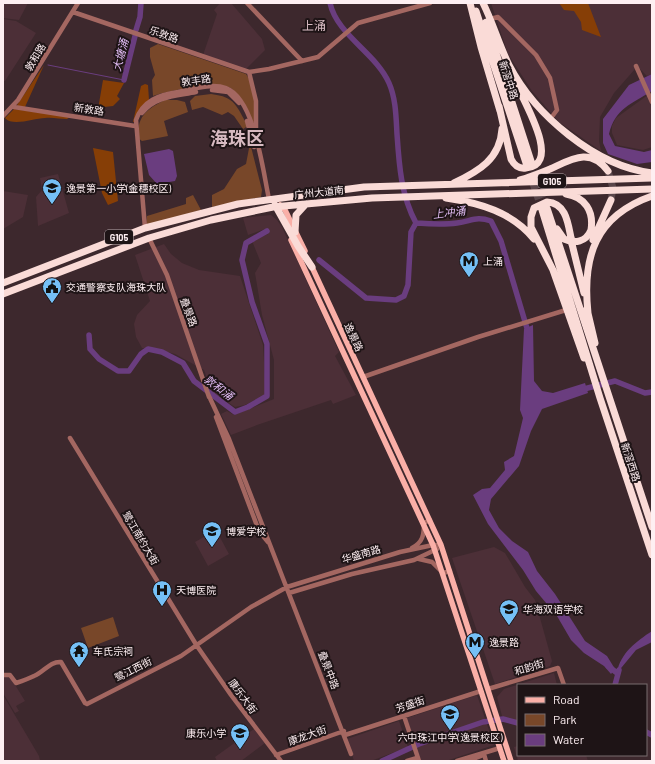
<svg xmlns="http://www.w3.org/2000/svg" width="655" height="764" viewBox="0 0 655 764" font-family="Barlow,'Noto Sans SC',sans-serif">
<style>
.built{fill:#4c2f37}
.green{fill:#784729}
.forest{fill:#863e06}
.water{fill:#6a3d7f}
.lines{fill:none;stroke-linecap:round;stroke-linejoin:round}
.stream{stroke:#6a3d7f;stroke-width:1}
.river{stroke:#6a3d7f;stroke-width:5.5}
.highway-tunnel{stroke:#5a464b;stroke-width:7;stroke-dasharray:7 3.5;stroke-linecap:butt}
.minor{stroke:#a46761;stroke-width:4.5}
.major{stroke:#faafa7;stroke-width:5.5}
.highway{stroke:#fadbd7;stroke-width:7}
.highway-bridge{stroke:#fadbd7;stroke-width:7}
.labels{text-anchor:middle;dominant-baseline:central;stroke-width:4;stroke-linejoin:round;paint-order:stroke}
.shield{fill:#1e1416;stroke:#bbadb0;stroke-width:1}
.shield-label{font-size:9px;font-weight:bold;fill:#feeff2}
.street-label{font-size:10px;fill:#feeff2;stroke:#1e1416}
.poi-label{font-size:10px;fill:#feeff2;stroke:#1e1416;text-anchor:start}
.water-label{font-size:11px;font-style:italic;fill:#e0bbf3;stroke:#1e1416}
.quarter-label{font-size:12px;fill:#d7bac1;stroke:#1e1416}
.town-label{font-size:18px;font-weight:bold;fill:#d7bac1;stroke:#1e1416}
</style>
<rect width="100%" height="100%" fill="#3d282d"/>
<!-- built -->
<path class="built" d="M3 3H28L19 20 3 18Z
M220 3H231L262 39 265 50 246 69 203 55 217 14 214 10Z
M491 3H652V74L647 76 639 68 635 69 614 93 600 117 599 141 601 151 559 122 532 91 508 54Z
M3 19 16 21 36 33 5 81H3Z
M652 92V147L643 150 617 145 612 133V126L616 118Z
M58 174 69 213 38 226 36 197 42 190 40 178Z
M3 191 28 195 23 217 3 229Z
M271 215 277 220 282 227 339 352 335 356 356 395 333 404 331 400 257 425 231 435 221 414 227 411 234 415 274 399V360L262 315 255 273 261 263 252 241 268 234 265 229 248 235 243 218Z
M164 244 171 254 182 263 199 270 240 276 263 345 266 395 245 405 235 407 212 392 204 370 175 354 152 348H142L136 337 134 324 137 315 150 301 135 255Z
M216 530 229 554 208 566 195 542Z
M494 547 505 553 525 587 535 600 552 661 550 666 495 684 452 558Z
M554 673 557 685H518V721L502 716 497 697 504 689Z
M9 675 25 701 16 706 19 711 15 713 3 693V677Z
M3 695 39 756 40 761H3Z
M477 695 494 745 446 761H421L407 718Z
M399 721 408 747 371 761H354L347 739Z
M254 729 265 743 241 761H217L215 757Z
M518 746V755H586L588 761H518L514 747Z"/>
<!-- green -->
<path class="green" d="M158 44 246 74C258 90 255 117 255 136 251 125 241 95 232 89 221 80 167 91 153 96L152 80 155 75 150 57V48Z
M211 94C236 97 236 106 248 126L243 129 234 116 228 112 222 115 203 107 192 110 190 101 195 96Z
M165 100H177L185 102 188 112 164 121 168 136 142 141 138 138C137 116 147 109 165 100Z
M250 143 262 190 261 197 212 207V195L224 189 237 169 246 164Z
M193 195 201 210 146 226 147 216 186 204V198Z
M113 617 119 636 88 648 81 628Z"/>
<!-- forest -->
<path class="forest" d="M559 3H588L601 37 582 30 581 22 574 11 564 10Z
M44 65 25 107 18 106 17 105Z
M103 80 124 83 117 96 120 99 113 106 104 107 101 116 97 115Z
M145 84 148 85 149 100 134 122H133L141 86Z
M14 109 70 117 67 119C60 119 52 117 45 118 34 118 13 127 5 118Z
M93 148 113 152 118 201 108 205 102 193Z"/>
<!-- water -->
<path class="water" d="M652 74V91C631 104 615 109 609 134L615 146 644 152 652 150V162L637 164 608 154 603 143V119L629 85Z
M169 149 173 151 177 176 175 181 157 184 149 175 144 154Z
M533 325 534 381 542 391 553 393 585 383 588 393 542 409 531 431 519 466 491 499 489 510 499 528 512 541 528 552 537 571 555 594 585 641 607 656 615 669 611 674 604 666 584 653 571 640 557 616 536 591 523 570 488 524 473 495 482 489 490 488 505 470 504 462 514 456 523 418 520 410 524 329Z
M652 631V642L636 650 617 673C620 653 637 641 652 631Z"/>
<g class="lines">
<!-- stream -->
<path class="stream" d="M48 65 124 80"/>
<!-- river -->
<path class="river" d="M330 3C337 35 376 53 389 83 396 99 396 117 397 134 399 164 401 196 416 223 430 224 443 225 457 223 472 221 476 216 491 221L501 241 529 335
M136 30 140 17 141 3
M124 80 135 36
M319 260 366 298 396 300 404 296 408 285 411 232 416 223
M89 335 90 349 99 359 118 371H129L141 354 148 349 162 352 183 363 194 381 235 412 248 407 267 396V344L252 302 242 260 246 243 267 231
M580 390 615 381 645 393 652 392
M608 666 617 673
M615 685 619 670
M646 732 652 735
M382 761 419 744 483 722 503 719 518 723"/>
<!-- highway-tunnel -->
<path class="highway-tunnel" d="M531 161 546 208
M526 163 542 210
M608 171 613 188 611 200"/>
<!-- minor -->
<path class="minor" d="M247 3 302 61
M73 12 249 72 269 69 318 57 358 23 430 3
M490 19 498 17 536 55 550 78 557 110 551 118
M636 66 652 102
M249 72 256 101V134
M212 90 228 92 239 103
M14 107 135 126
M142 113C155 96 176 96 196 92
M3 116 18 100 78 3
M247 121 254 147
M145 228 136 120C143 100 159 95 178 92 193 89 212 83 226 88 255 99 263 172 269 199
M149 238 167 275 209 397
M363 377 478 337 566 310
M208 394 229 439 351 754
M216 417 259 531 268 542
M70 438 197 646 231 695 281 761
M412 548C423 542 424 535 424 523L430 520
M419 559 432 562 443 573 450 571
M289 593 352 574 414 560 437 549
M3 675H10L16 683C22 681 28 679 34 676 44 672 50 661 61 662L85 703 87 704 181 656 251 607 287 587 400 552 433 545H441
M488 689 558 668 564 685
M404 716 419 761
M345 735 481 691
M484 754 486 761
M276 755 344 731
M407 761 417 758
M457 761 500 748
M468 761 481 756"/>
<!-- major -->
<path class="major" d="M280 205 285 210 305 251
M291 240 433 545 504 761
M311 265 441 545 511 761"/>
<!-- highway -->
<path class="highway" d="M470 3 481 47 500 111
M483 3C493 23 499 45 509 65 535 115 595 166 652 173
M476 11 526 163
M486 22 531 161
M499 106 511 159C514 165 519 169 526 168 564 165 521 97 514 79
M520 180C531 177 540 173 550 169 572 159 590 147 608 171
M454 183C479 171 500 159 502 129
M446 198C480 203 512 212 534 239
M275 205 298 246 312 267
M547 208 652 527
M542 210 600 398 652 555
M557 229 564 239C575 244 586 242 591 230 594 211 585 197 566 194
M295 232 296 215 306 204
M571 238C568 223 566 203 547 202L534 208 531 217V227L553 270 584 358
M593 240 611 200
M572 244 584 293
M3 283 145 228 238 204 364 187 652 178
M3 294 149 238 211 220 273 207 372 198 652 189
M587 309 595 343
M588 313C582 257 595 216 652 196"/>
<!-- highway-bridge -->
<path class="highway-bridge" d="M571 238 572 244"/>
</g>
<!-- icons -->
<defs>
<symbol id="school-pin" viewBox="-11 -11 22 30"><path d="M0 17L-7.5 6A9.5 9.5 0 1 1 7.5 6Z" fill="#75c0f6" stroke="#1e1416"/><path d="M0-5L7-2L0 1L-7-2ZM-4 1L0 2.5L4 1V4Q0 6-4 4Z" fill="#111"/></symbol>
<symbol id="metro-pin" viewBox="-11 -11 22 30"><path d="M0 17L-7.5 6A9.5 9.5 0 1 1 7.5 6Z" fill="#75c0f6" stroke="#1e1416"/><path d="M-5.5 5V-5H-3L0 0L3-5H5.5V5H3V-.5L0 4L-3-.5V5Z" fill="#111"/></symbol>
<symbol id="civic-pin" viewBox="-11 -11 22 30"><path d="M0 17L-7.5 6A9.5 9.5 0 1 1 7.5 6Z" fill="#75c0f6" stroke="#1e1416"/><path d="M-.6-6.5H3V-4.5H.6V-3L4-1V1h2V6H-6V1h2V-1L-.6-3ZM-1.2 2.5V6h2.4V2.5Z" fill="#111"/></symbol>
<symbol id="hospital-pin" viewBox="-11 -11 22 30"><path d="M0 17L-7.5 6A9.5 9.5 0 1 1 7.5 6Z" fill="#75c0f6" stroke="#1e1416"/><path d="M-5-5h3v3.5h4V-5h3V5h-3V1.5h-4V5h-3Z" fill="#111"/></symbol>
<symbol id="temple-pin" viewBox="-11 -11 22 30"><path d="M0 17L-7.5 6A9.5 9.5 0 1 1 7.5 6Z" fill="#75c0f6" stroke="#1e1416"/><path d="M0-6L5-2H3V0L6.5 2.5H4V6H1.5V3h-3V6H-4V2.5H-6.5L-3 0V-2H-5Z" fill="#111"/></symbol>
</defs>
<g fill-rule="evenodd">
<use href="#school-pin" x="41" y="177" width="22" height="30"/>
<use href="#metro-pin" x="458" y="250" width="22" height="30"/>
<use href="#civic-pin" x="41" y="276" width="22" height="30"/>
<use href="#school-pin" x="201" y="520" width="22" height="30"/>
<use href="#hospital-pin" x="151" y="579" width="22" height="30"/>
<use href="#school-pin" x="498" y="598" width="22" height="30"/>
<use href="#metro-pin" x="464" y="631" width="22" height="30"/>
<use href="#temple-pin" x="68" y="640" width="22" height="30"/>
<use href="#school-pin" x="439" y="703" width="22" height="30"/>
<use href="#school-pin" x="229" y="722" width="22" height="30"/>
</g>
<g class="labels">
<!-- shield labels -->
<g class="shield">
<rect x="538" y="174" width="28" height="14" rx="3"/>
<rect x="105" y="230" width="28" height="14" rx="3"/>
</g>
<g class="shield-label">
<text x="552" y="181">G105</text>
<text x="119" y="237">G105</text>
</g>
<!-- street labels -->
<g class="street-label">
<text transform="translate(164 34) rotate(19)">乐敦路</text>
<text transform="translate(35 57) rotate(-59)">敦和路</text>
<text transform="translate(196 80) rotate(-8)">敦丰路</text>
<text transform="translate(509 80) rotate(72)">新滘中路</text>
<text transform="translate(89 109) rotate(8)">新敦路</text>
<text transform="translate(319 192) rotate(-6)">广州大道南</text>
<text transform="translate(189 312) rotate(70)">叠景路</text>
<text transform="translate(354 337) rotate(65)">逸景路</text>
<text transform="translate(631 462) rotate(72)">新滘西路</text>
<text transform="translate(141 538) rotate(59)">鹭江南约大街</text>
<text transform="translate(361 554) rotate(-16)">华盛南路</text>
<text transform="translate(529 667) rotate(-17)">和韵街</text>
<text transform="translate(133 669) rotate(-27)">鹭江西街</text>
<text transform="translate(329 670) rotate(69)">叠景中路</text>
<text transform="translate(243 696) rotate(54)">康乐大街</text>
<text transform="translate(410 704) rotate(-18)">芳盛街</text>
<text transform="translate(307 735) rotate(-19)">康龙大街</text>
</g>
<!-- poi labels -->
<g class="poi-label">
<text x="66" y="188">逸景第一小学(金穗校区)</text>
<text x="483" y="261">上涌</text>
<text x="66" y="287">交通警察支队海珠大队</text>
<text x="226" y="531">博爱学校</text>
<text x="176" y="590">天博医院</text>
<text x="523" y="609">华海双语学校</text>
<text x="489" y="642">逸景路</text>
<text x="93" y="651">车氏宗祠</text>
<text x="226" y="733" text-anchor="end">康乐小学</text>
<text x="450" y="737" text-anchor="middle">六中珠江中学(逸景校区)</text>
</g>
<!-- water labels -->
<g class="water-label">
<text transform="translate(120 55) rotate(-76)">大塘涌</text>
<text transform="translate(449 212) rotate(-7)">上冲涌</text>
<text transform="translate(219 387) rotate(37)">敦和涌</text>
</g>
<!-- quarter labels -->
<g class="quarter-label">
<text x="314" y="25">上涌</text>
</g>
<!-- town labels -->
<g class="town-label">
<text x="237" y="138">海珠区</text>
</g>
</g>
<!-- border -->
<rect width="655" height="764" fill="none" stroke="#feeff2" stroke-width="8"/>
<!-- legend -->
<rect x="517" y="684" width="130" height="72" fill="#1e1416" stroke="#786c6e"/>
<rect x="525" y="697" width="20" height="6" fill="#faafa7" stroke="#786c6e"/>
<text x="553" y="704" font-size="12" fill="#feeff2">Road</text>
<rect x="525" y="714" width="20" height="12" fill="#784729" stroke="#786c6e"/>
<text x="553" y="724" font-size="12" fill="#feeff2">Park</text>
<rect x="525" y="734" width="20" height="12" fill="#6a3d7f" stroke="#786c6e"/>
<text x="553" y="744" font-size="12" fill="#feeff2">Water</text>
</svg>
